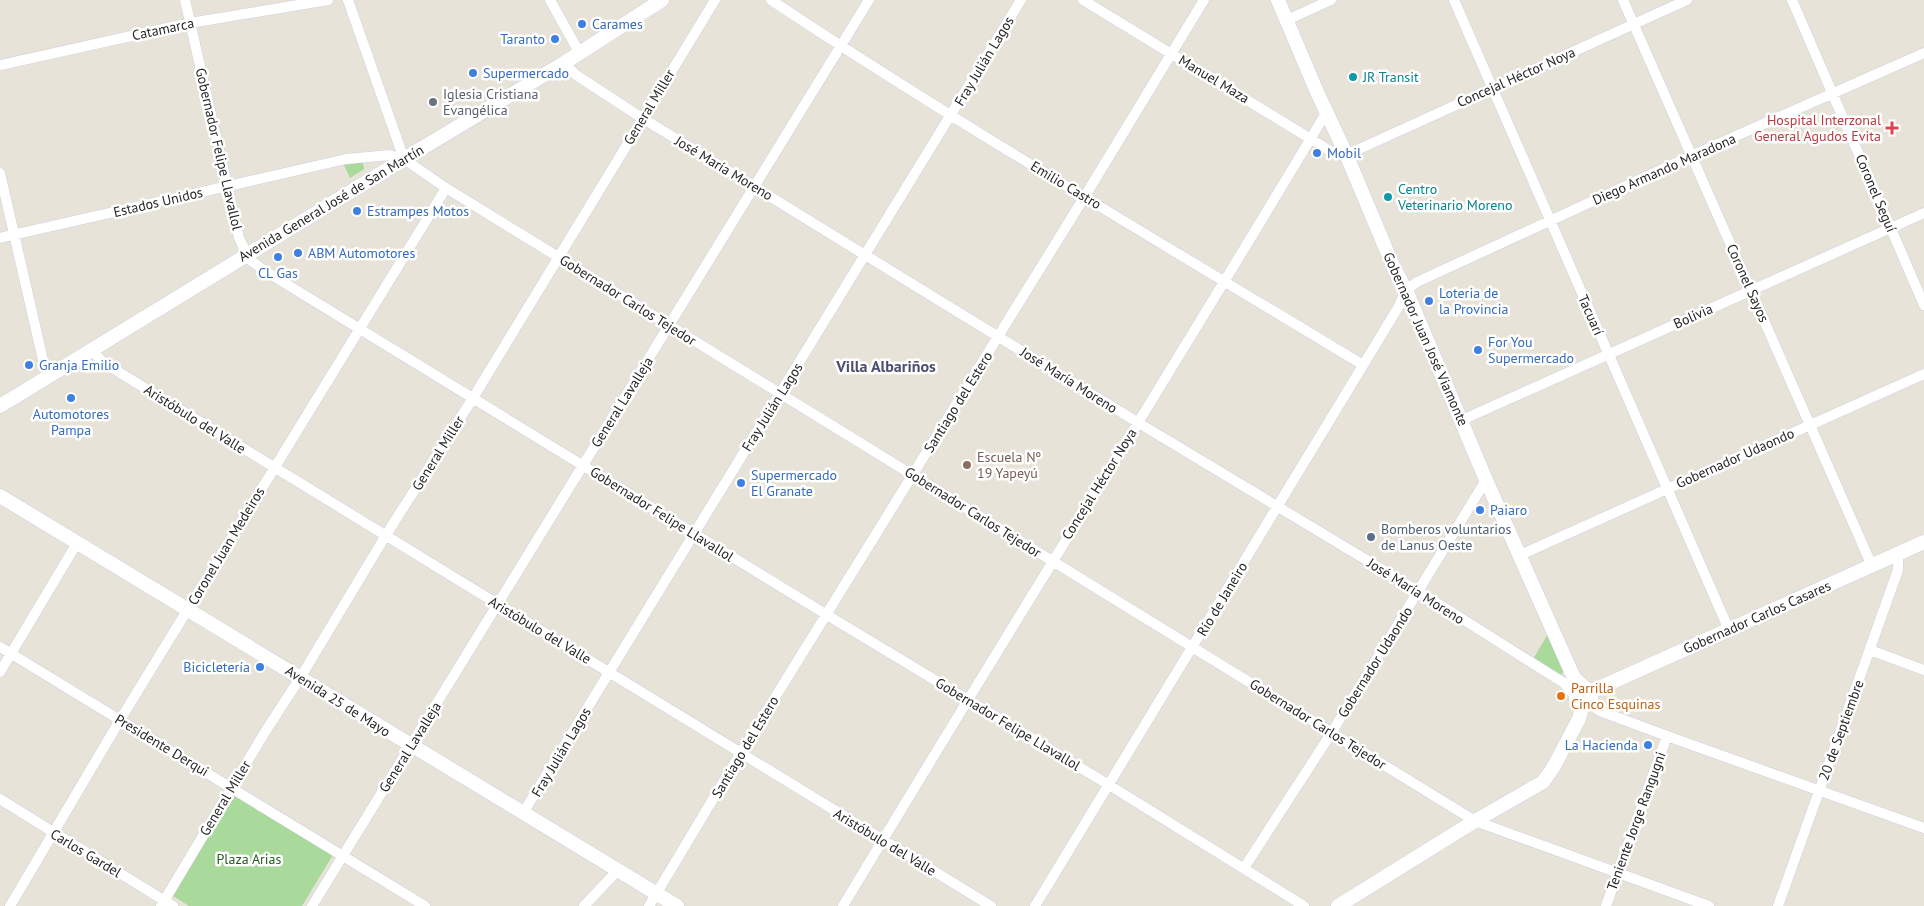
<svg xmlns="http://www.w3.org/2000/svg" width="1924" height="906" viewBox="0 0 1924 906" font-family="'PT Sans',sans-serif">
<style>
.green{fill:#a9d99b}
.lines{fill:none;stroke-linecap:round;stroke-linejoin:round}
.street-casing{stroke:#cfd0de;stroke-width:11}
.secondary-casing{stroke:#cfd0de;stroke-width:15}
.street{stroke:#fff;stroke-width:10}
.secondary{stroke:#fff;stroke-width:14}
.shop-dot{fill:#3f7fe0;stroke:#fff;stroke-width:2}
.culture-dot{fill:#0f9aa8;stroke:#fff;stroke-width:2}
.worship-dot{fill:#6b7280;stroke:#fff;stroke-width:2}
.health-dot{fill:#e0444e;stroke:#fff;stroke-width:2}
.education-dot{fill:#8d6e63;stroke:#fff;stroke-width:2}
.service-dot{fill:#5c6f8a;stroke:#fff;stroke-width:2}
.food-dot{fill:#e8710a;stroke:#fff;stroke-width:2}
.labels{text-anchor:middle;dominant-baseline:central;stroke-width:5;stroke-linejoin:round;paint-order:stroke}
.shop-label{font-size:14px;fill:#366cbe;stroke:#fff;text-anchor:start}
.street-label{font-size:14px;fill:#262626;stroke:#fff}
.culture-label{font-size:14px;fill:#0d838f;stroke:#fff;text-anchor:start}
.worship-label{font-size:14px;fill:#5b616d;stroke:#fff;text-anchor:start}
.health-label{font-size:14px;fill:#be3a42;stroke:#fff;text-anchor:end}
.education-label{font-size:14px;fill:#785e54;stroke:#fff;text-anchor:start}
.service-label{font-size:14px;fill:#4e5e75;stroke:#fff;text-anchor:start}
.food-label{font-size:14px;fill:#c56008;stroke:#fff;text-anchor:start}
.park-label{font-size:14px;fill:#265921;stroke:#fff}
.quarter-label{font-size:16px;font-weight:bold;fill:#4d4f71;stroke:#fff}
</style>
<rect width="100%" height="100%" fill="#e8e3d9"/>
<!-- green -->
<path class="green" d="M363 162 364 169 350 178 344 165Z
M1549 632 1564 669 1562 674 1557 675 1532 661Z
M233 795 333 855 302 906H189L173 896Z"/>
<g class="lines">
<defs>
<path id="street" d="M185 0 239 238 250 260 265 271 827 615 1109 785 1304 906
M348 0 404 159 446 188 1475 821 1709 906
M550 0 579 52
M771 0C964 128 1165 245 1363 365
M1083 0 1332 152 1340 155 1357 150 1687 0
M1454 0 1729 630
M1623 0 1872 566
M1792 0 1924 305
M1287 20 1331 0
M564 63 576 75 642 118 1137 422 1418 591 1564 683 1575 696
M0 65 190 23 328 0
M0 173 43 360 49 375
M0 238 346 159 390 155 404 159
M92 351 104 363 991 906
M1462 420 1924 213
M1520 555 1924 374
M0 647 425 906
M1870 650 1924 670
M0 672 77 543
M1587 703 1600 711 1667 736 1924 828
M0 799 173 906
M523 813 1021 0
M1244 868 1332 732 1486 480
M10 906 120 720 446 188
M161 906 265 732 300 678 386 535 473 398 715 0
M312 906 869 0
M584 906 618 870
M649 906 740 754 1085 196 1204 0
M843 906C1002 641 1167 379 1326 113
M1035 906 1399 306 1406 290 1417 282 1693 155 1924 53
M1606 906 1667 736
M1778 906 1898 570V554"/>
<path id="secondary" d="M1278 0 1317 92 1346 154 1394 268 1406 290 1486 480 1574 678 1576 688V699L1580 704 1587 703 1591 698 1590 692 1574 678
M0 406 404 159 564 63 662 0
M0 496 677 906
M1590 692 1924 542
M1338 906 1475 821 1543 782 1553 768 1579 719 1583 704"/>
</defs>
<!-- street casing -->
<use href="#street" class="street-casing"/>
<!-- secondary casing -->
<use href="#secondary" class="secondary-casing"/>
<!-- street -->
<use href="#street" class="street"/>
<!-- secondary -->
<use href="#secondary" class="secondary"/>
</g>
<!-- markers -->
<g class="shop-dot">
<circle cx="582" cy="24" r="5"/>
<circle cx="555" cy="39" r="5"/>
<circle cx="473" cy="73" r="5"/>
<circle cx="1317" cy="153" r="5"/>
<circle cx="357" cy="211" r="5"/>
<circle cx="298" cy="253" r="5"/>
<circle cx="278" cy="257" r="5"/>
<circle cx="1429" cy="301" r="5"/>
<circle cx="1478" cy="350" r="5"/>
<circle cx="29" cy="365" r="5"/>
<circle cx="71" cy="398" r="5"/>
<circle cx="741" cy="483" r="5"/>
<circle cx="1480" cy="510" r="5"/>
<circle cx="260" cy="667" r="5"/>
<circle cx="1648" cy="745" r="5"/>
</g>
<g class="culture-dot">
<circle cx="1353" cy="77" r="5"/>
<circle cx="1388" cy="197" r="5"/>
</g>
<circle class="worship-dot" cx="433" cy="102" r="5"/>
<path class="health-dot" d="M1889.5 120.5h5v5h5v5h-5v5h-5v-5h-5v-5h5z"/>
<circle class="education-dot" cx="967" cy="465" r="5"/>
<circle class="service-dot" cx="1371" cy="537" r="5"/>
<circle class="food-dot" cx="1561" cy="696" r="5"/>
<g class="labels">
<!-- shop labels -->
<g class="shop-label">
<text x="592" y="24">Carames</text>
<text x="545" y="39" text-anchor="end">Taranto</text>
<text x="483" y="73">Supermercado</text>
<text x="1327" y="153">Mobil</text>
<text x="367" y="211">Estrampes Motos</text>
<text x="308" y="253">ABM Automotores</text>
<text x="278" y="273" text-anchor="middle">CL Gas</text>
<text x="1439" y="293">Loteria de<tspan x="1439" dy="16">la Provincia</tspan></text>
<text x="1488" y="342">For You<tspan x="1488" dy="16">Supermercado</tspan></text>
<text x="39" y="365">Granja Emilio</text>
<text x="71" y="414" text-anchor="middle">Automotores<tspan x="71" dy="16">Pampa</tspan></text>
<text x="751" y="475">Supermercado<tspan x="751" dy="16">El Granate</tspan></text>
<text x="1490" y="510">Paiaro</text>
<text x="250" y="667" text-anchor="end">Bicicletería</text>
<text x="1638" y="745" text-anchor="end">La Hacienda</text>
</g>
<!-- street labels -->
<g class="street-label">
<text transform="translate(163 29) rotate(-12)">Catamarca</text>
<text transform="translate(984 61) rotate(-59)">Fray Julián Lagos</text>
<text transform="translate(1516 77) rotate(-24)">Concejal Héctor Noya</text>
<text transform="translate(1214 79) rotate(31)">Manuel Maza</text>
<text transform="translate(649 107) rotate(-59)">General Miller</text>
<text transform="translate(219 149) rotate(77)">Gobernador Felipe Llavallol</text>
<text transform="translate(724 168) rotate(31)">José María Moreno</text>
<text transform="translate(1664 169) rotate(-24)">Diego Armando Maradona</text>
<text transform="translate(1066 185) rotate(31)">Emilio Castro</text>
<text transform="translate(1876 193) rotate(67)">Coronel Seguí</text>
<text transform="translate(158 202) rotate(-13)">Estados Unidos</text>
<text transform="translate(331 203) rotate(-31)">Avenida General José de San Martín</text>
<text transform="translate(1748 283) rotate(66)">Coronel Sayos</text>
<text transform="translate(628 300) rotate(32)">Gobernador Carlos Tejedor</text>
<text transform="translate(1591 315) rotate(66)">Tacuarí</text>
<text transform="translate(1693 316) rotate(-24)">Bolivia</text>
<text transform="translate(1426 339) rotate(66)">Gobernador Juan José Viamonte</text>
<text transform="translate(1069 380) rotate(32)">José María Moreno</text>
<text transform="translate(622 402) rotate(-58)">General Lavalleja</text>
<text transform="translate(958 402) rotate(-58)">Santiago del Estero</text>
<text transform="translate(772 407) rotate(-58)">Fray Julián Lagos</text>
<text transform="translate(195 419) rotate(32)">Aristóbulo del Valle</text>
<text transform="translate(438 453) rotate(-58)">General Miller</text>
<text transform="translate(1735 458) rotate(-24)">Gobernador Udaondo</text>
<text transform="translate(1099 484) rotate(-58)">Concejal Héctor Noya</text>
<text transform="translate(973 512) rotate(32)">Gobernador Carlos Tejedor</text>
<text transform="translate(662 514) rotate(32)">Gobernador Felipe Llavallol</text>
<text transform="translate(226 546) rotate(-59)">Coronel Juan Medeiros</text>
<text transform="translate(1416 591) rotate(32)">José María Moreno</text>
<text transform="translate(1222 599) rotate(-59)">Río de Janeiro</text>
<text transform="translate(1757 617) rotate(-24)">Gobernador Carlos Casares</text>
<text transform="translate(540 630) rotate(31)">Aristóbulo del Valle</text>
<text transform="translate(1375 662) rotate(-58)">Gobernador Udaondo</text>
<text transform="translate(338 701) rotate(32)">Avenida 25 de Mayo</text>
<text transform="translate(1008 724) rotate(31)">Gobernador Felipe Llavallol</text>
<text transform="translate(1318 724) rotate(32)">Gobernador Carlos Tejedor</text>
<text transform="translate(1841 730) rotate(-70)">20 de Septiembre</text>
<text transform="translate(162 745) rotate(31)">Presidente Derqui</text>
<text transform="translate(410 747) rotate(-58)">General Lavalleja</text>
<text transform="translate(745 747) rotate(-59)">Santiago del Estero</text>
<text transform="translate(561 752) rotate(-59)">Fray Julián Lagos</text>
<text transform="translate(225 798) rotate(-59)">General Miller</text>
<text transform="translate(1636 821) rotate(-70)">Teniente Jorge Rangugni</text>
<text transform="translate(885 842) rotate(31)">Aristóbulo del Valle</text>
<text transform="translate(86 853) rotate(31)">Carlos Gardel</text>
</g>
<!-- culture labels -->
<g class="culture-label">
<text x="1363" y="77">JR Transit</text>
<text x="1398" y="189">Centro<tspan x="1398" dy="16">Veterinario Moreno</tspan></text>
</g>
<!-- worship labels -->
<g class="worship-label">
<text x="443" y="94">Iglesia Cristiana<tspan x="443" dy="16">Evangélica</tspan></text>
</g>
<!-- health labels -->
<g class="health-label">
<text x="1881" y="120">Hospital Interzonal<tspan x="1881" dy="16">General Agudos Evita</tspan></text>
</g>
<!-- education labels -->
<g class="education-label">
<text x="977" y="457">Escuela Nº<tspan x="977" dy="16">19 Yapeyú</tspan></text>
</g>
<!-- service labels -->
<g class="service-label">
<text x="1381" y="529">Bomberos voluntarios<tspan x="1381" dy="16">de Lanus Oeste</tspan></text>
</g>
<!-- food labels -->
<g class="food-label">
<text x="1571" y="688">Parrilla<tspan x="1571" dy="16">Cinco Esquinas</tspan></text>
</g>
<!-- park labels -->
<g class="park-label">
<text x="249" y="859">Plaza Arias</text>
</g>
<!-- quarter labels -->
<g class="quarter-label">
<text x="886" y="366">Villa Albariños</text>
</g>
</g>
</svg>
